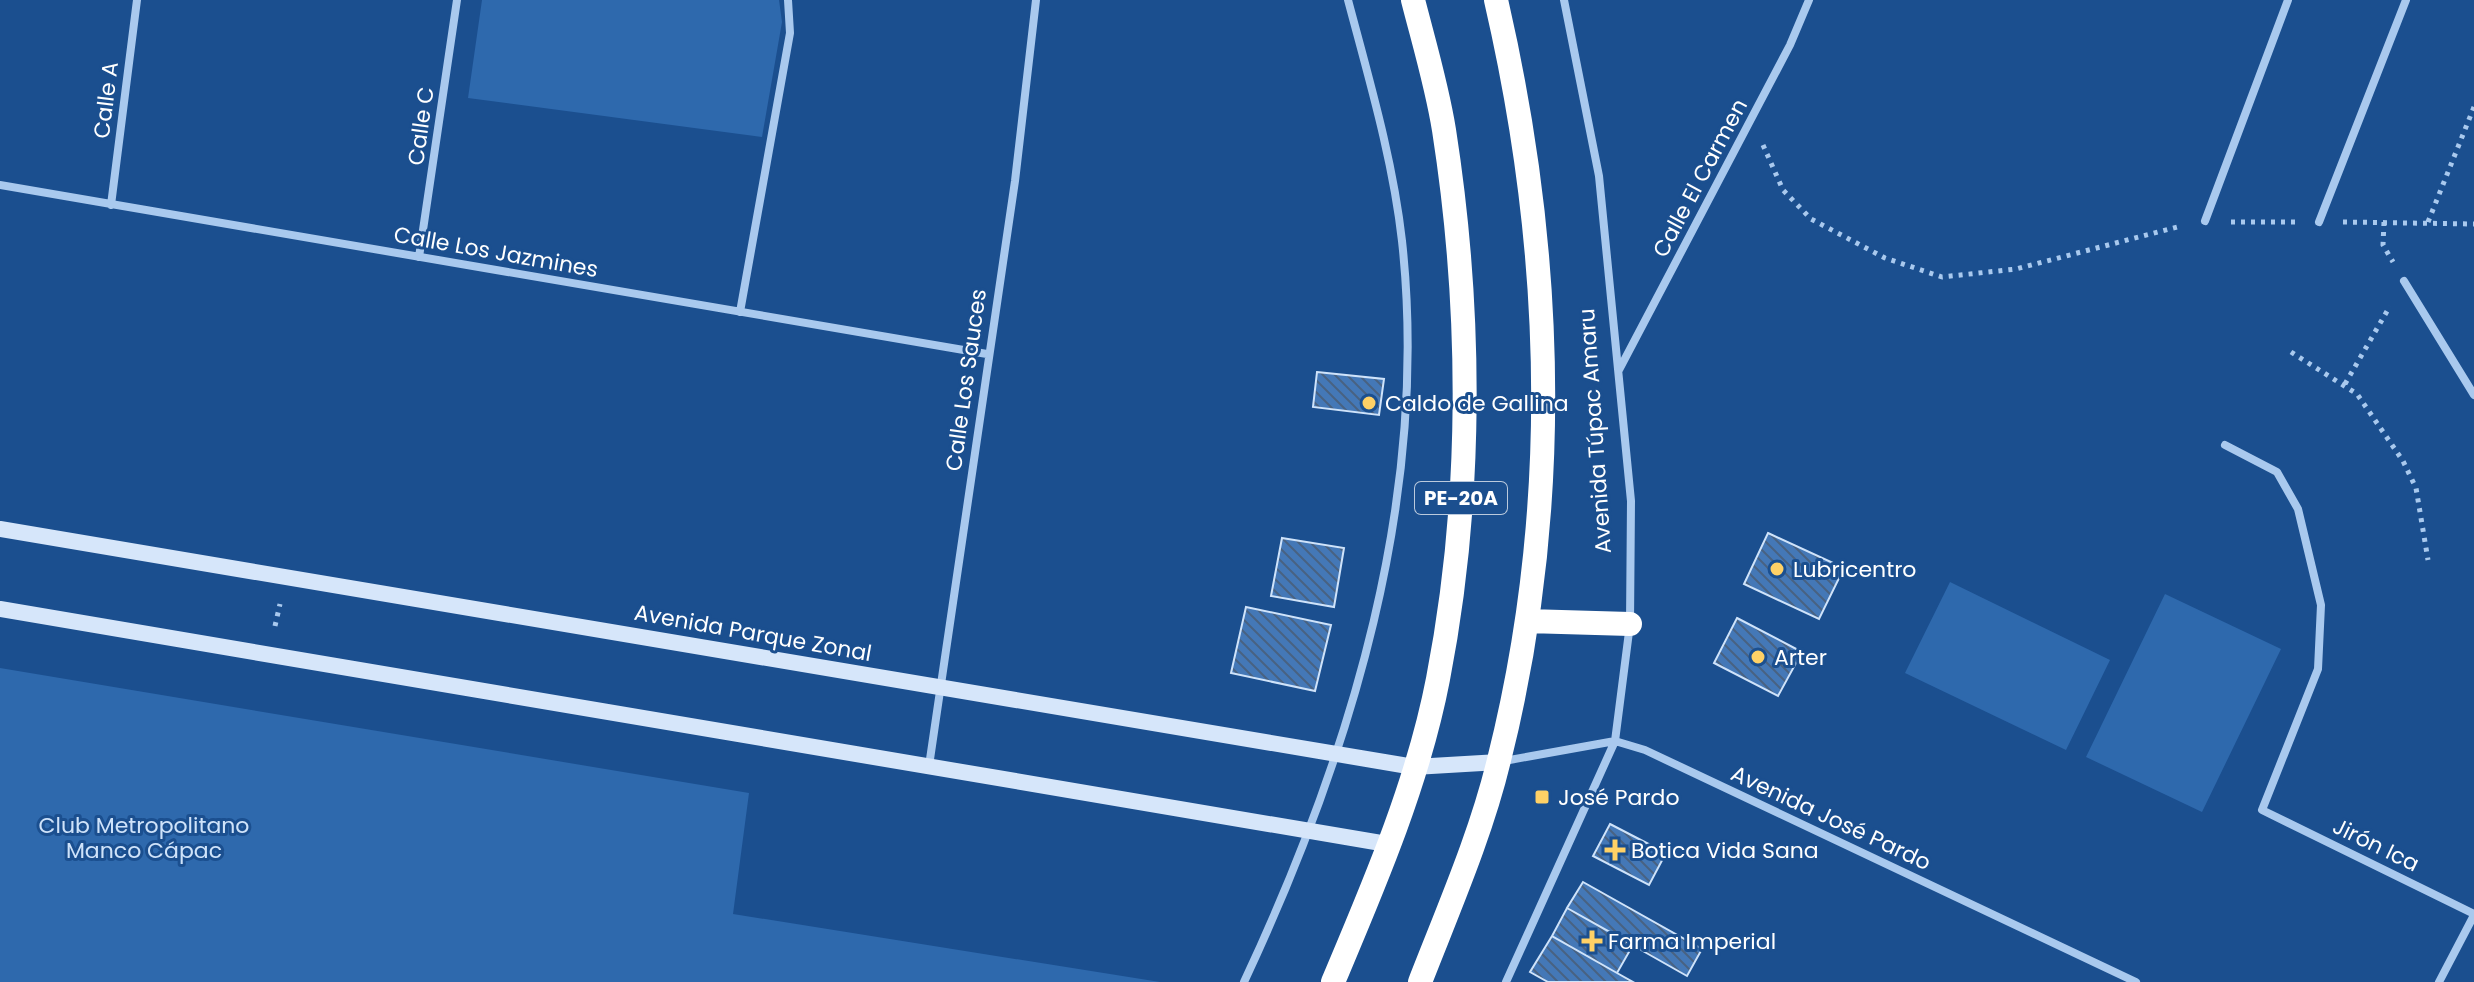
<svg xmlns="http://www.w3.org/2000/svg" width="2474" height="982" viewBox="0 0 2474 982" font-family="Poppins,sans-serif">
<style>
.park{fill:#2e69ad}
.building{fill:url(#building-back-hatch);stroke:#cfe3fa;stroke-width:2}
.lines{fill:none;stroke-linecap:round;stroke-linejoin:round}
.path{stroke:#a9c9ee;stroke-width:5;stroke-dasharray:4 6;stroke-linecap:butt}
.street{stroke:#a9c9ee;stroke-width:8}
.secondary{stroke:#d6e6fa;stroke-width:16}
.highway{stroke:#fff;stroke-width:24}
.poi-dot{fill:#ffd166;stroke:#1b4f8f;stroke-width:3}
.labels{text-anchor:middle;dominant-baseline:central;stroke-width:6;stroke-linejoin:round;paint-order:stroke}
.shield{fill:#1b4f8f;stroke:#bbcadd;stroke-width:2}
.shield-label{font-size:20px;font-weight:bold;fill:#fff}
.street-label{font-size:22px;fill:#fff;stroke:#1b4f8f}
.poi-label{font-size:22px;fill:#fff;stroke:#1b4f8f;text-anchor:start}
.park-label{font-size:22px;fill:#cfe3fa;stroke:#1b4f8f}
</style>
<defs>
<pattern id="building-back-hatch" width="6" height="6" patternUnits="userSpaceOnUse" patternTransform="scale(2)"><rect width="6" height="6" fill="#4478b7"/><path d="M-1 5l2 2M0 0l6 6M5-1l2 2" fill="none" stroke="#486282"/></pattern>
</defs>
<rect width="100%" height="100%" fill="#1b4f8f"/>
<!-- park -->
<path class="park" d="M482 0H779L782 22 762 137 468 98Z
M1950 582 2110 660 2066 750 1905 673Z
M2165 594 2281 649 2202 812 2086 757Z
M0 668 749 793 733 914 1160 982H0Z"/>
<!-- building -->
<path class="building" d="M1317 372 1384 379 1379 415 1313 407Z
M1768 533 1844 568 1819 619 1744 584Z
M1282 538 1344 548 1334 607 1271 596Z
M1246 607 1331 625 1315 691 1231 673Z
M1737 618 1802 652 1778 696 1714 663Z
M1610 824 1666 853 1649 885 1593 856Z
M1583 882 1702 949 1687 976 1567 908Z
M1567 908 1633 945 1617 973 1552 936Z
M1552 936 1617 973 1633 982H1548L1530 972Z"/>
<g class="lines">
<!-- path -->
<path class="path" d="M1763 145 1783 190 1811 219 1885 258 1942 277 2016 269 2181 226
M2231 222H2297
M2343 222 2474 224
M2384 222 2383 245 2393 262
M2428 222 2474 107
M2291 352 2357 394 2403 461 2416 488 2428 560
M2345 384 2390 306
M275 626 280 604"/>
<!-- street -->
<path class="street" d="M0 185 987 354
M111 205 137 0
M2205 221 2288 0
M2319 222 2406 0
M419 257 457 0
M2404 281 2474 395
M740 312 790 33 788 0
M1619 370 1790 45 1809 0
M2225 445 2277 472 2298 509 2321 605 2318 669 2262 810 2474 914
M1504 761 1615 741 1645 750 2136 982
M929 766 1015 181 1036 0
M1244 982C1351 754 1430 496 1402 241 1393 160 1369 79 1348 0
M1506 982 1615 741 1630 624 1631 501 1599 176 1564 0
M2439 982 2474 915"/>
<!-- secondary -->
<path class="secondary" d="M0 529 1414 767 1499 762
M0 609 1387 844"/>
<!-- highway -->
<path class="highway" d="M1527 621 1630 624
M1333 982C1374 885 1418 783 1438 679 1473 499 1472 310 1444 130 1437 86 1424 43 1413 0
M1420 982C1448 910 1481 835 1499 760 1562 509 1554 251 1496 0"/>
</g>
<!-- markers -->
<g class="poi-dot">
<circle cx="1369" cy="403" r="8"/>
<circle cx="1777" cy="569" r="8"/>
<circle cx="1758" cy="657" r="8"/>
<rect x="1534" y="789" width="16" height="16" rx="4"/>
<path d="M1611 838h8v8h8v8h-8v8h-8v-8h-8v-8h8z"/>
<path d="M1588 929h8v8h8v8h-8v8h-8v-8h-8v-8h8z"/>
</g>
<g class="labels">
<!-- shield labels -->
<rect class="shield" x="1415" y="482" width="92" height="32" rx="6"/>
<g class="shield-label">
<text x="1461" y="498">PE-20A</text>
</g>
<!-- street labels -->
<g class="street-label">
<text transform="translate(106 100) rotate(-83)">Calle A</text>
<text transform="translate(421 126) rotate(-82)">Calle C</text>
<text transform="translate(1700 178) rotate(-62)">Calle El Carmen</text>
<text transform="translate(496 252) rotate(10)">Calle Los Jazmines</text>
<text transform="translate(966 380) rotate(-82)">Calle Los Sauces</text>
<text transform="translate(1595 431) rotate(-94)">Avenida Túpac Amaru</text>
<text transform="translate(753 633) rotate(10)">Avenida Parque Zonal</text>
<text transform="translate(1831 818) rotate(25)">Avenida José Pardo</text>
<text transform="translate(2376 845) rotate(26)">Jirón Ica</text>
</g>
<!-- poi labels -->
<g class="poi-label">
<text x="1385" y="403">Caldo de Gallina</text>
<text x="1793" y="569">Lubricentro</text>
<text x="1774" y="657">Arter</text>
<text x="1558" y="797">José Pardo</text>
<text x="1631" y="850">Botica Vida Sana</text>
<text x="1608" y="941">Farma Imperial</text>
</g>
<!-- park labels -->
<g class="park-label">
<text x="144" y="825">Club Metropolitano<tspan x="144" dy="25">Manco Cápac</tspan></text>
</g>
</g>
</svg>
